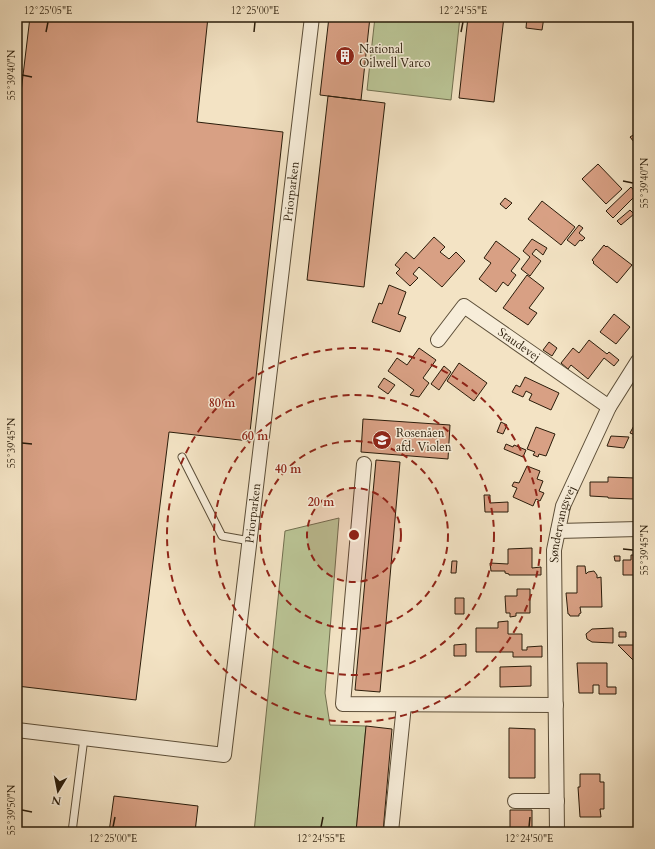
<svg xmlns="http://www.w3.org/2000/svg" width="655" height="849" viewBox="0 0 655 849" font-family="Cardo,serif">
<style>
.green{fill:#bac495;stroke:#727050}
.building{fill:#d8a084;stroke:#2a1c0a}
.lines{fill:none;stroke-linecap:round;stroke-linejoin:round}
.lane-casing{stroke:#5c4e38;stroke-width:9}
.street-casing{stroke:#5c4e38;stroke-width:16}
.lane{stroke:#f7edd9;stroke-width:7}
.street{stroke:#f7edd9;stroke-width:14}
.ticks{fill:none;stroke:#2a1c0a;stroke-width:1.5}
.ring{fill:none;stroke:#8f2418;stroke-width:2;stroke-dasharray:7 5}
.labels{text-anchor:middle;dominant-baseline:central;stroke-width:3;stroke-linejoin:round;paint-order:stroke}
.poi-label{font-size:12px;fill:#2a1c0a;stroke:#f7edd9;text-anchor:start}
.street-label{font-size:12px;fill:#2a1c0a;stroke:#f7edd9}
.centre{fill:#8f2418;stroke:#f7edd9;stroke-width:2}
.ring-label{font-size:12px;text-anchor:middle;font-weight:bold;fill:#8f2418;stroke:#f7edd9;stroke-width:3;stroke-linejoin:round;paint-order:stroke}
.neatline{fill:none;stroke:#2a1c0a;stroke-width:1.5}
.ticks-label{font-size:10px;text-anchor:middle;fill:#2a1c0a}
</style>
<rect width="100%" height="100%" fill="#f3e3c4"/>
<filter id="stains"><feTurbulence type="fractalNoise" baseFrequency=".005" numOctaves="4"/><feColorMatrix values="0 0 0 0 .2 0 0 0 0 .09 0 0 0 0 .02 0 0 0 .5 -.17"/></filter>
<radialGradient id="worn" r=".72"><stop offset=".6" stop-color="#630" stop-opacity="0"/><stop offset="1" stop-color="#630" stop-opacity=".3"/></radialGradient>
<!-- green -->
<path class="green" d="M375 17H460L451 100 367 90Z
M339 518 325 693 330 725 366 726 356 832H254L285 531Z"/>
<!-- building -->
<path class="building" d="M30 17H208L197 122 283 132 249 441 169 432 136 700 17 686V92H21Z
M329 17H370L361 100 320 95Z
M468 17H504L494 102 459 98Z
M527 17H544L542 30 526 28Z
M328 96 385 103 364 287 307 280Z
M638 132V147L630 137Z
M598 164 622 189 606 204 582 179Z
M631 187 637 194 613 218 606 211Z
M505 198 512 203 506 209 500 204Z
M542 201 575 227 561 245 528 219Z
M630 210 634 214 621 225 617 221Z
M579 225 583 228 579 233 585 238 582 241 580 240 575 246 567 240Z
M434 237 445 247 440 252 449 259 456 252 465 261 442 287 419 267 413 274 418 278 410 286 396 273 400 269 395 265 406 252 414 259Z
M532 239 547 248 543 255 536 249 532 254 541 261 530 276 521 269 530 257 523 251Z
M496 241 520 259 511 271 516 275 508 286 503 282 496 292 479 279 491 263 484 258Z
M604 245 606 247 607 246 632 265 617 283 593 263 594 262 592 260Z
M527 275 544 288 529 308 537 313 528 325 503 308Z
M389 285 406 292 398 314 406 317 400 332 372 322 379 303 382 304Z
M614 314 630 327 616 344 600 332Z
M589 340 607 354 609 352 619 360 614 366 604 358 588 379 571 365 568 369 561 363 573 348 579 353Z
M549 342 557 348 552 356 543 350Z
M419 348 436 360 423 378 429 383 419 397 410 395 414 390 388 371 397 358 407 365Z
M459 363 487 383 474 401 447 381Z
M444 366 451 372 439 390 431 384Z
M525 377 559 393 551 410 529 400 532 394 526 391 523 397 512 392 516 385 520 387Z
M384 378 395 385 388 394 378 387Z
M638 418V439L637 440 633 438 635 435 630 433Z
M363 419 450 425 448 459 361 452Z
M501 422 507 425 503 434 497 432Z
M536 427 555 434 546 456 539 454 538 457 533 455 535 452 527 449Z
M611 436 629 437 624 448 607 446Z
M506 444 513 447 514 445 526 450 523 457 504 449Z
M376 460 400 462 380 692 355 690Z
M527 466 540 471 537 479 543 481 539 491 544 493 540 501 536 499 533 506 513 497 517 488 512 486 514 482 519 483Z
M608 477 635 478 634 499 608 498V497L590 496V482H608Z
M484 495H490V503L508 502V512H485Z
M532 548V568L541 567V575H509V574L505 573V571H491L490 563 508 564V549Z
M631 555H638V575H623V560H631Z
M614 556H620V561H615Z
M452 561H457L456 573H451Z
M577 566H585L586 574 588 572 594 571 597 575V578L601 577 602 607H580L581 613 579 614V616H570L569 614H568L566 593H577Z
M517 589H530V613H516V616L510 617V613H506L505 596H517Z
M455 598H464V614H455Z
M508 621V634H522V650H527V647L542 646V657H513V652H476V628H498V622Z
M613 628V643L592 642 587 639 586 634 592 629Z
M619 632H626V637H619Z
M466 644V656H454V645Z
M618 645H635V660L634 661Z
M577 663H607V687H616V694H599V685H593V693H579Z
M531 666V686L500 687V667Z
M366 726 392 729 383 832H356Z
M509 728 535 729V778H509Z
M580 774H600V782H604V809H600L601 817H580L578 787H580Z
M114 796 198 806 195 832H109Z
M510 810H532V832H510Z"/>
<g class="lines">
<defs>
<path id="lane" d="M182 457 222 536 250 541
M72 832 84 738"/>
<g id="street">
<path id="s1" d="M438 340 464 306 609 407"/>
<path d="M364 464 343 704 556 705"/>
<path d="M558 531 638 529"/>
<path id="s2" d="M17 730 224 755 312 17"/>
<path d="M515 801H557"/>
<path d="M391 832 404 705"/>
<path id="s3" d="M557 832 554 550 563 506 609 407 638 361"/>
</g>
</defs>
<!-- lane casing -->
<use href="#lane" class="lane-casing"/>
<!-- street casing -->
<use href="#street" class="street-casing"/>
<!-- lane -->
<use href="#lane" class="lane"/>
<!-- street -->
<use href="#street" class="street"/>
</g>
<!-- ticks -->
<path class="ticks" d="M46 32 48 22M254 32 255 22M461 32 463 22M22 75 32 77M623 181 633 183M22 443 32 444M623 549 633 550M22 810 32 812M113 827 115 817M321 827 323 817M529 827 530 817"/>
<!-- distance rings -->
<circle cx="354" cy="535" r="47" fill="#8f2418" fill-opacity=".12"/>
<g class="ring">
<circle cx="354" cy="535" r="47"/>
<circle cx="354" cy="535" r="94"/>
<circle cx="354" cy="535" r="140"/>
<circle cx="354" cy="535" r="187"/>
</g>
<!-- icons -->
<defs>
<symbol id="building-disc" viewBox="-11 -11 22 22"><circle r="9.5" fill="#8f2418" stroke="#f7edd9"/><path d="M-4-6H4V6H1V3H-1V6H-4ZM-2.5-4.3h1.7v1.8h-1.7ZM.8-4.3h1.7v1.8H.8ZM-2.5-1h1.7V.8h-1.7ZM.8-1h1.7V.8H.8Z" fill="#fff"/></symbol>
<symbol id="school-disc" viewBox="-11 -11 22 22"><circle r="9.5" fill="#8f2418" stroke="#f7edd9"/><path d="M0-5L7-2L0 1L-7-2ZM-4 1L0 2.5L4 1V4Q0 6-4 4Z" fill="#fff"/></symbol>
</defs>
<g fill-rule="evenodd">
<use href="#building-disc" x="334" y="45" width="22" height="22"/>
<use href="#school-disc" x="371" y="429" width="22" height="22"/>
</g>
<g class="labels">
<!-- poi labels -->
<g class="poi-label">
<text x="359" y="49">National<tspan x="359" dy="14">Oilwell Varco</tspan></text>
<text x="396" y="433">Rosenåen<tspan x="396" dy="14">afd. Violen</tspan></text>
</g>
<!-- street labels -->
<g class="street-label">
<text stroke="none"><textPath href="#s2" startOffset="776">Priorparken</textPath></text>
<text stroke="none"><textPath href="#s1" startOffset="110">Staudevej</textPath></text>
<text stroke="none"><textPath href="#s2" startOffset="452">Priorparken</textPath></text>
<text stroke="none"><textPath href="#s3" startOffset="309">Søndervangsvej</textPath></text>
</g>
</g>
<circle cx="354" cy="535" r="6" class="centre"/>
<g class="ring-label">
<text x="222" y="407">80 m</text>
<text x="255" y="440">60 m</text>
<text x="288" y="473">40 m</text>
<text x="321" y="506">20 m</text>
</g>
<!-- margin -->
<rect width="655" height="849" fill="none" stroke="#f3e3c4" stroke-width="44"/>
<!-- north arrow -->
<g transform="translate(58 791) rotate(190)" stroke="#f7edd9" stroke-width="3" paint-order="stroke">
<path d="M0-3L7 15L0 10L-7 15Z" fill="#2a1c0a"/>
<text y="-6" font-size="11" font-weight="bold" text-anchor="middle" fill="#2a1c0a">N</text>
</g>
<rect x="22" y="22" width="611" height="805" class="neatline"/>
<g class="ticks-label">
<text x="48" y="14">12°25'05"E</text>
<text x="255" y="14">12°25'00"E</text>
<text x="463" y="14">12°24'55"E</text>
<text transform="translate(11 75) rotate(-90)" y="4">55°39'40"N</text>
<text transform="translate(644 183) rotate(-90)" y="4">55°39'40"N</text>
<text transform="translate(11 443) rotate(-90)" y="4">55°39'45"N</text>
<text transform="translate(644 550) rotate(-90)" y="4">55°39'45"N</text>
<text transform="translate(11 810) rotate(-90)" y="4">55°39'50"N</text>
<text x="113" y="842">12°25'00"E</text>
<text x="321" y="842">12°24'55"E</text>
<text x="529" y="842">12°24'50"E</text>
</g>
<rect width="100%" height="100%" filter="url(#stains)"/>
<rect width="100%" height="100%" fill="url(#worn)"/>
</svg>
